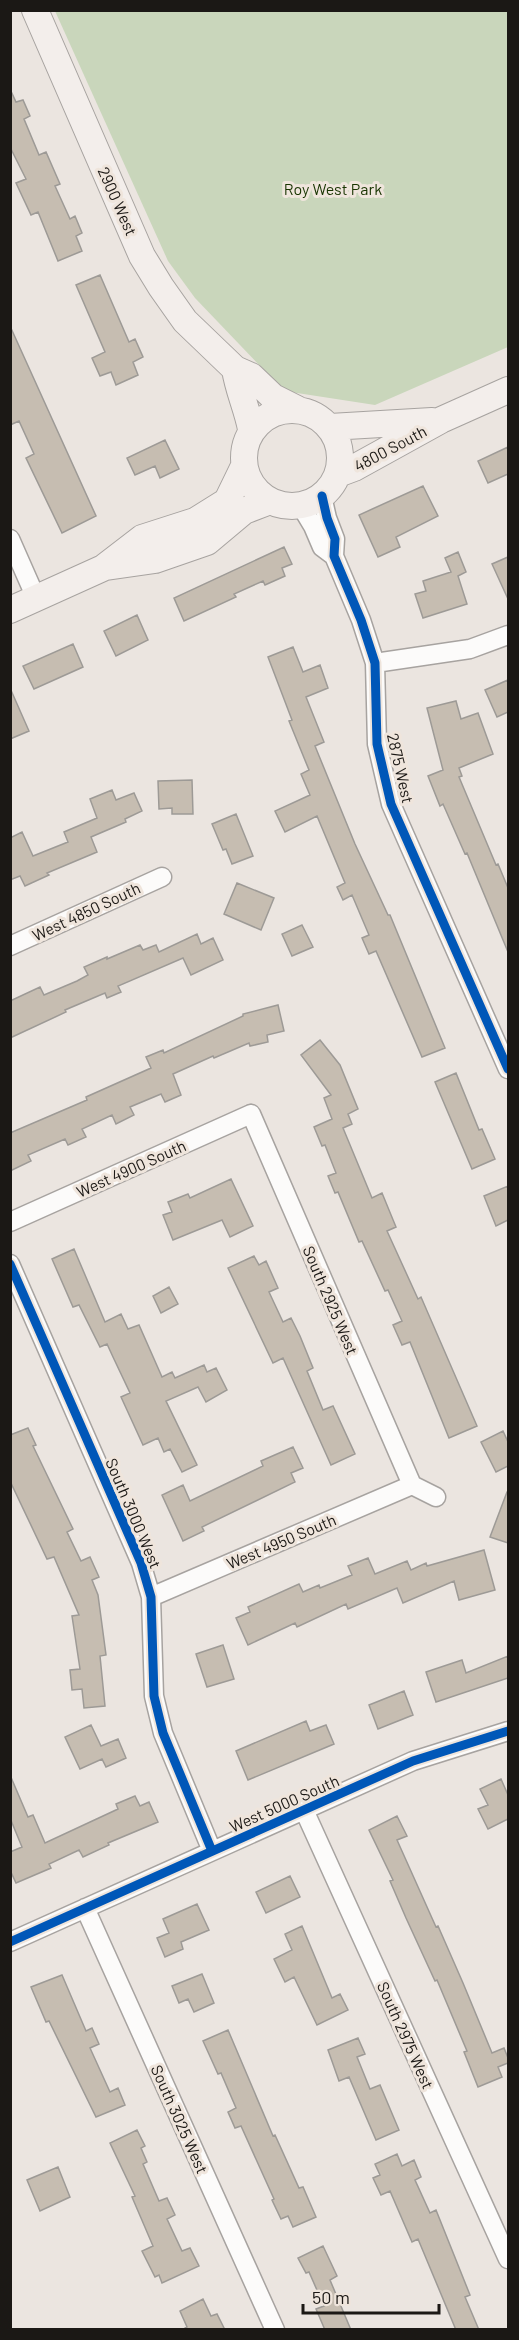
<svg xmlns="http://www.w3.org/2000/svg" width="519" height="2340" viewBox="0 0 519 2340" font-family="Barlow,sans-serif">
<style>
.green{fill:#c9d6bb}
.building{fill:#c6bdb1;stroke:#9d9a96;stroke-width:1.5}
.lines{fill:none;stroke-linecap:round;stroke-linejoin:round}
.street-casing{stroke:#a7a3a0;stroke-width:21}
.secondary-casing{stroke:#a7a3a0;stroke-width:28}
.street{stroke:#fcfbfa;stroke-width:18}
.secondary{stroke:#f3eeeb;stroke-width:26}
.cycleway-casing{stroke:#efe5dc;stroke-width:13}
.cycleway{stroke:#0057b8;stroke-width:9}
.labels{text-anchor:middle;dominant-baseline:central;stroke-width:6;stroke-linejoin:round;paint-order:stroke}
.park-label{font-size:16px;fill:#183400;stroke:#efe5dc}
.street-label{font-size:16px;fill:#1b1815;stroke:#efe5dc}
</style>
<rect width="100%" height="100%" fill="#ebe5e0"/>
<!-- green -->
<path class="green" d="M55 11H508V347L375 405 284 391 195 298 168 261Z"/>
<!-- building -->
<path class="building" d="M10 89 16 102 23 100 30 116 24 119 39 155 46 152 60 184 55 186 70 219 75 216 82 233 76 236 82 251 58 261 38 212 31 215 16 183 26 179 10 147Z
M100 275 129 342 135 339 143 357 133 362 138 375 116 385 111 372 100 376 92 358 105 352 76 285Z
M10 326 96 516 62 533 26 458 34 454 19 421 10 425Z
M165 440 179 469 160 478 155 466 135 475 127 458Z
M508 447V474L488 483 478 461Z
M423 486 438 516 396 537 400 547 378 557 359 515Z
M284 547 292 564 282 568 285 576 265 585 263 581 234 594 236 597 184 621 174 598Z
M458 552 466 572 458 576 467 604 423 618 415 594 426 591 423 581 451 572 445 558Z
M508 557V599L492 564Z
M137 615 148 640 116 656 104 631Z
M73 644 83 667 34 689 23 666Z
M293 647 303 672 320 665 328 688 306 697 324 742 315 746 355 844 388 915H390L445 1048 422 1057 376 951 369 954 362 938 369 935 352 895 343 900 337 887 345 883 317 816 285 832 275 811 310 795 301 774 309 770 289 721 292 720 268 657Z
M508 680V712L497 717 485 690Z
M10 688 29 731 10 739Z
M456 701 461 719 478 713 493 754 459 768 462 776 459 777 496 865 498 864 508 888V952L467 853 465 854 443 804 440 806 428 776 443 770 427 708Z
M192 780 193 814H172V808L159 809 158 781Z
M112 790 116 800 134 793 142 811 125 819 126 822 91 837 97 852 47 873 49 875 25 886 20 876 10 880V838L22 832 33 856 68 842 64 832 97 818 90 799Z
M236 814 253 856 232 864 226 849 223 850 212 824Z
M237 883 274 898 261 930 224 914Z
M302 925 313 947 292 956 282 934Z
M197 934 201 944 213 938 223 960 191 975 183 958 118 986 121 992 107 998 105 993 65 1010 66 1012 10 1038V1001L40 987 44 995 77 981 88 975 84 967 107 957V959L140 945 143 950 156 945 159 952Z
M278 1005 284 1031 267 1035 268 1042 250 1046 249 1043 214 1058 213 1056 173 1074 181 1095 165 1102 161 1094 130 1107 134 1115 116 1124 112 1115 82 1129 86 1137 68 1145 65 1139 28 1155 31 1161 10 1171V1133L87 1100 86 1097 151 1068 146 1057 163 1050 164 1053 243 1016V1014Z
M320 1040 340 1065 358 1109 348 1114 352 1124 343 1128 372 1198 382 1193 396 1227 387 1231 418 1299 421 1297 477 1426 449 1438 410 1342 402 1345 393 1325 402 1321 388 1290 385 1291 362 1241 359 1242 338 1192 335 1193 328 1176 336 1173 325 1145 322 1146 314 1127 332 1119 324 1098 331 1095 301 1055Z
M456 1073 479 1130 482 1129 495 1159 472 1169 435 1082Z
M231 1179 253 1226 230 1237 222 1220 173 1240 163 1215 172 1212 168 1202 188 1194 190 1198Z
M508 1186V1220L496 1226 484 1196Z
M74 1249 105 1322 121 1314 128 1329 139 1325 162 1377 172 1372 175 1378 204 1365 207 1372 216 1368 227 1390 206 1402 198 1387 166 1401 197 1465 182 1472 170 1449 164 1452 158 1438 143 1445 121 1397 130 1393 113 1357 107 1344 100 1347 79 1305 73 1307 52 1259Z
M254 1256 259 1265 266 1261 278 1288 269 1292 283 1322 291 1318 300 1336 313 1368 307 1371 323 1410 333 1406 355 1454 331 1465 283 1358 273 1363 228 1268Z
M169 1287 178 1304 161 1313 153 1296Z
M28 1428 36 1445 33 1446 73 1529 67 1532 81 1561 90 1557 99 1577 92 1580 98 1595 106 1655 100 1656 105 1706 84 1708 82 1689 72 1690 70 1670 80 1669 72 1616 79 1615 54 1557 47 1559 10 1481V1435Z
M503 1431 508 1442V1466L496 1472 481 1442Z
M293 1447 303 1468 291 1473 295 1482 202 1527 204 1531 183 1541 162 1495 183 1485 190 1501 263 1466 261 1461Z
M507 1492H508V1543L490 1537Z
M484 1550 495 1590 459 1600 454 1581 403 1603 397 1588 348 1609 346 1604 297 1627 295 1623 248 1645 236 1618 250 1612 248 1607 299 1584 303 1592 319 1585 320 1588 352 1575 348 1566 368 1558 375 1574 407 1561 411 1570 426 1563 427 1566Z
M223 1645 234 1679 207 1687 196 1654Z
M508 1656V1678L436 1702 426 1672 462 1660 466 1673Z
M404 1691 413 1715 378 1729 369 1705Z
M306 1721 310 1731 326 1725 334 1744 248 1780 236 1751Z
M91 1725 101 1746 118 1739 126 1758 106 1767 102 1759 80 1769 65 1737Z
M10 1775 28 1817 33 1815 45 1843 118 1809 116 1804 135 1796 140 1806 149 1802 158 1822 108 1843 109 1845 83 1857 79 1850 49 1864 51 1868 16 1883 10 1870V1852L22 1847 10 1818Z
M501 1779 508 1795V1819L488 1829 478 1809 488 1805 480 1789Z
M397 1816 407 1836 397 1840 436 1927 438 1926 463 1983 492 2053 504 2048 508 2058V2063L498 2067 502 2077 478 2087 464 2052 467 2051 437 1980 435 1981 406 1918 390 1881 393 1880 369 1830Z
M290 1876 300 1897 266 1913 256 1892Z
M197 1904 209 1930 181 1942 183 1949 165 1957 157 1938 169 1933 163 1919Z
M302 1926 332 1998 340 1994 348 2010 317 2025 294 1977 285 1982 274 1959 292 1950 285 1934Z
M202 1974 214 2003 194 2012 188 1999 179 2003 172 1986Z
M62 1975 86 2031 92 2028 99 2044 90 2048 110 2092 118 2088 125 2105 96 2117 49 2021 46 2022 31 1987Z
M228 2030 273 2136 275 2135 299 2188 303 2187 316 2217 293 2227 288 2216 281 2219 272 2200 274 2199 241 2126 235 2128 228 2112 236 2108 221 2073 218 2074 203 2041Z
M358 2038 365 2054 357 2057 370 2089 380 2085 399 2130 376 2140 349 2077 339 2081 328 2050Z
M137 2130 145 2146 141 2148 147 2162 143 2164 159 2201 167 2198 175 2215 167 2219 182 2251 190 2248 199 2266 162 2283 159 2275 155 2277 142 2251 153 2246 132 2197 135 2196 110 2143Z
M397 2154 402 2166 414 2160 421 2177 415 2180 430 2213 436 2210 470 2295 465 2297 479 2330H456L418 2239 412 2242 390 2191 381 2195 373 2178 380 2175 375 2164Z
M58 2167 70 2197 40 2211 27 2180Z
M323 2246 337 2276 330 2280 351 2330H325L316 2309 324 2306 309 2272 306 2273 298 2258Z
M203 2299 211 2316 217 2314 225 2330H182L187 2327 180 2311Z"/>
<g class="lines">
<defs>
<path id="street" d="M322 496 327 518 335 539 334 556 361 620 375 663 377 744 391 804 508 1069
M301 506 313 526 322 547 334 556
M10 539 36 598
M375 663 470 649 508 635
M10 946 162 877
M251 1114 412 1485
M10 1222 251 1114
M10 1264 141 1563 151 1597 154 1696 163 1733 212 1851
M412 1485 436 1497
M151 1597 412 1485
M304 1810 508 2259
M85 1908 275 2330
M10 1942 413 1761 508 1731"/>
<path id="secondary" d="M35 10 142 256 161 287 185 321 235 369 251 376 273 397 297 409
M235 369C238 390 247 408 251 429
M244 458a48 48 0 1 1 96 0a48 48 0 1 1-96 0Z
M330 427 432 421
M338 474 354 468 441 420 508 390
M106 567 155 560 207 542 244 511 270 501
M10 610 103 568 142 538 195 521 227 501 244 466"/>
</defs>
<!-- street casing -->
<use href="#street" class="street-casing"/>
<!-- secondary casing -->
<use href="#secondary" class="secondary-casing"/>
<!-- street -->
<use href="#street" class="street"/>
<!-- secondary -->
<use href="#secondary" class="secondary"/>
<defs>
<path id="cycleway" d="M322 496 327 518 335 539 334 556 361 620 375 663 377 744 391 804 508 1069
M10 1264 141 1563 151 1597 154 1696 163 1733 212 1851
M10 1942 413 1761 508 1731"/>
</defs>
<!-- cycleway casing -->
<use href="#cycleway" class="cycleway-casing"/>
<!-- cycleway -->
<use href="#cycleway" class="cycleway"/>
</g>
<g class="labels">
<!-- park labels -->
<g class="park-label">
<text x="333" y="188">Roy West Park</text>
</g>
<!-- street labels -->
<g class="street-label">
<text transform="translate(118 201) rotate(66)">2900 West</text>
<text transform="translate(390 448) rotate(-28)">4800 South</text>
<text transform="translate(401 768) rotate(77)">2875 West</text>
<text transform="translate(86 911) rotate(-25)">West 4850 South</text>
<text transform="translate(131 1168) rotate(-24)">West 4900 South</text>
<text transform="translate(331 1300) rotate(67)">South 2925 West</text>
<text transform="translate(134 1513) rotate(67)">South 3000 West</text>
<text transform="translate(281 1541) rotate(-23)">West 4950 South</text>
<text transform="translate(284 1803) rotate(-24)">West 5000 South</text>
<text transform="translate(406 2035) rotate(66)">South 2975 West</text>
<text transform="translate(180 2119) rotate(66)">South 3025 West</text>
</g>
</g>
<!-- border -->
<rect width="519" height="2340" fill="none" stroke="#1b1815" stroke-width="24"/>
<!-- scale -->
<path d="M303 2304v9h136v-9" fill="none" stroke="#1b1815" stroke-width="3"/>
<text x="312" y="2304" font-size="18" fill="#1b1815" stroke="#efe5dc" stroke-width="4.5" paint-order="stroke">50 m</text>
</svg>
